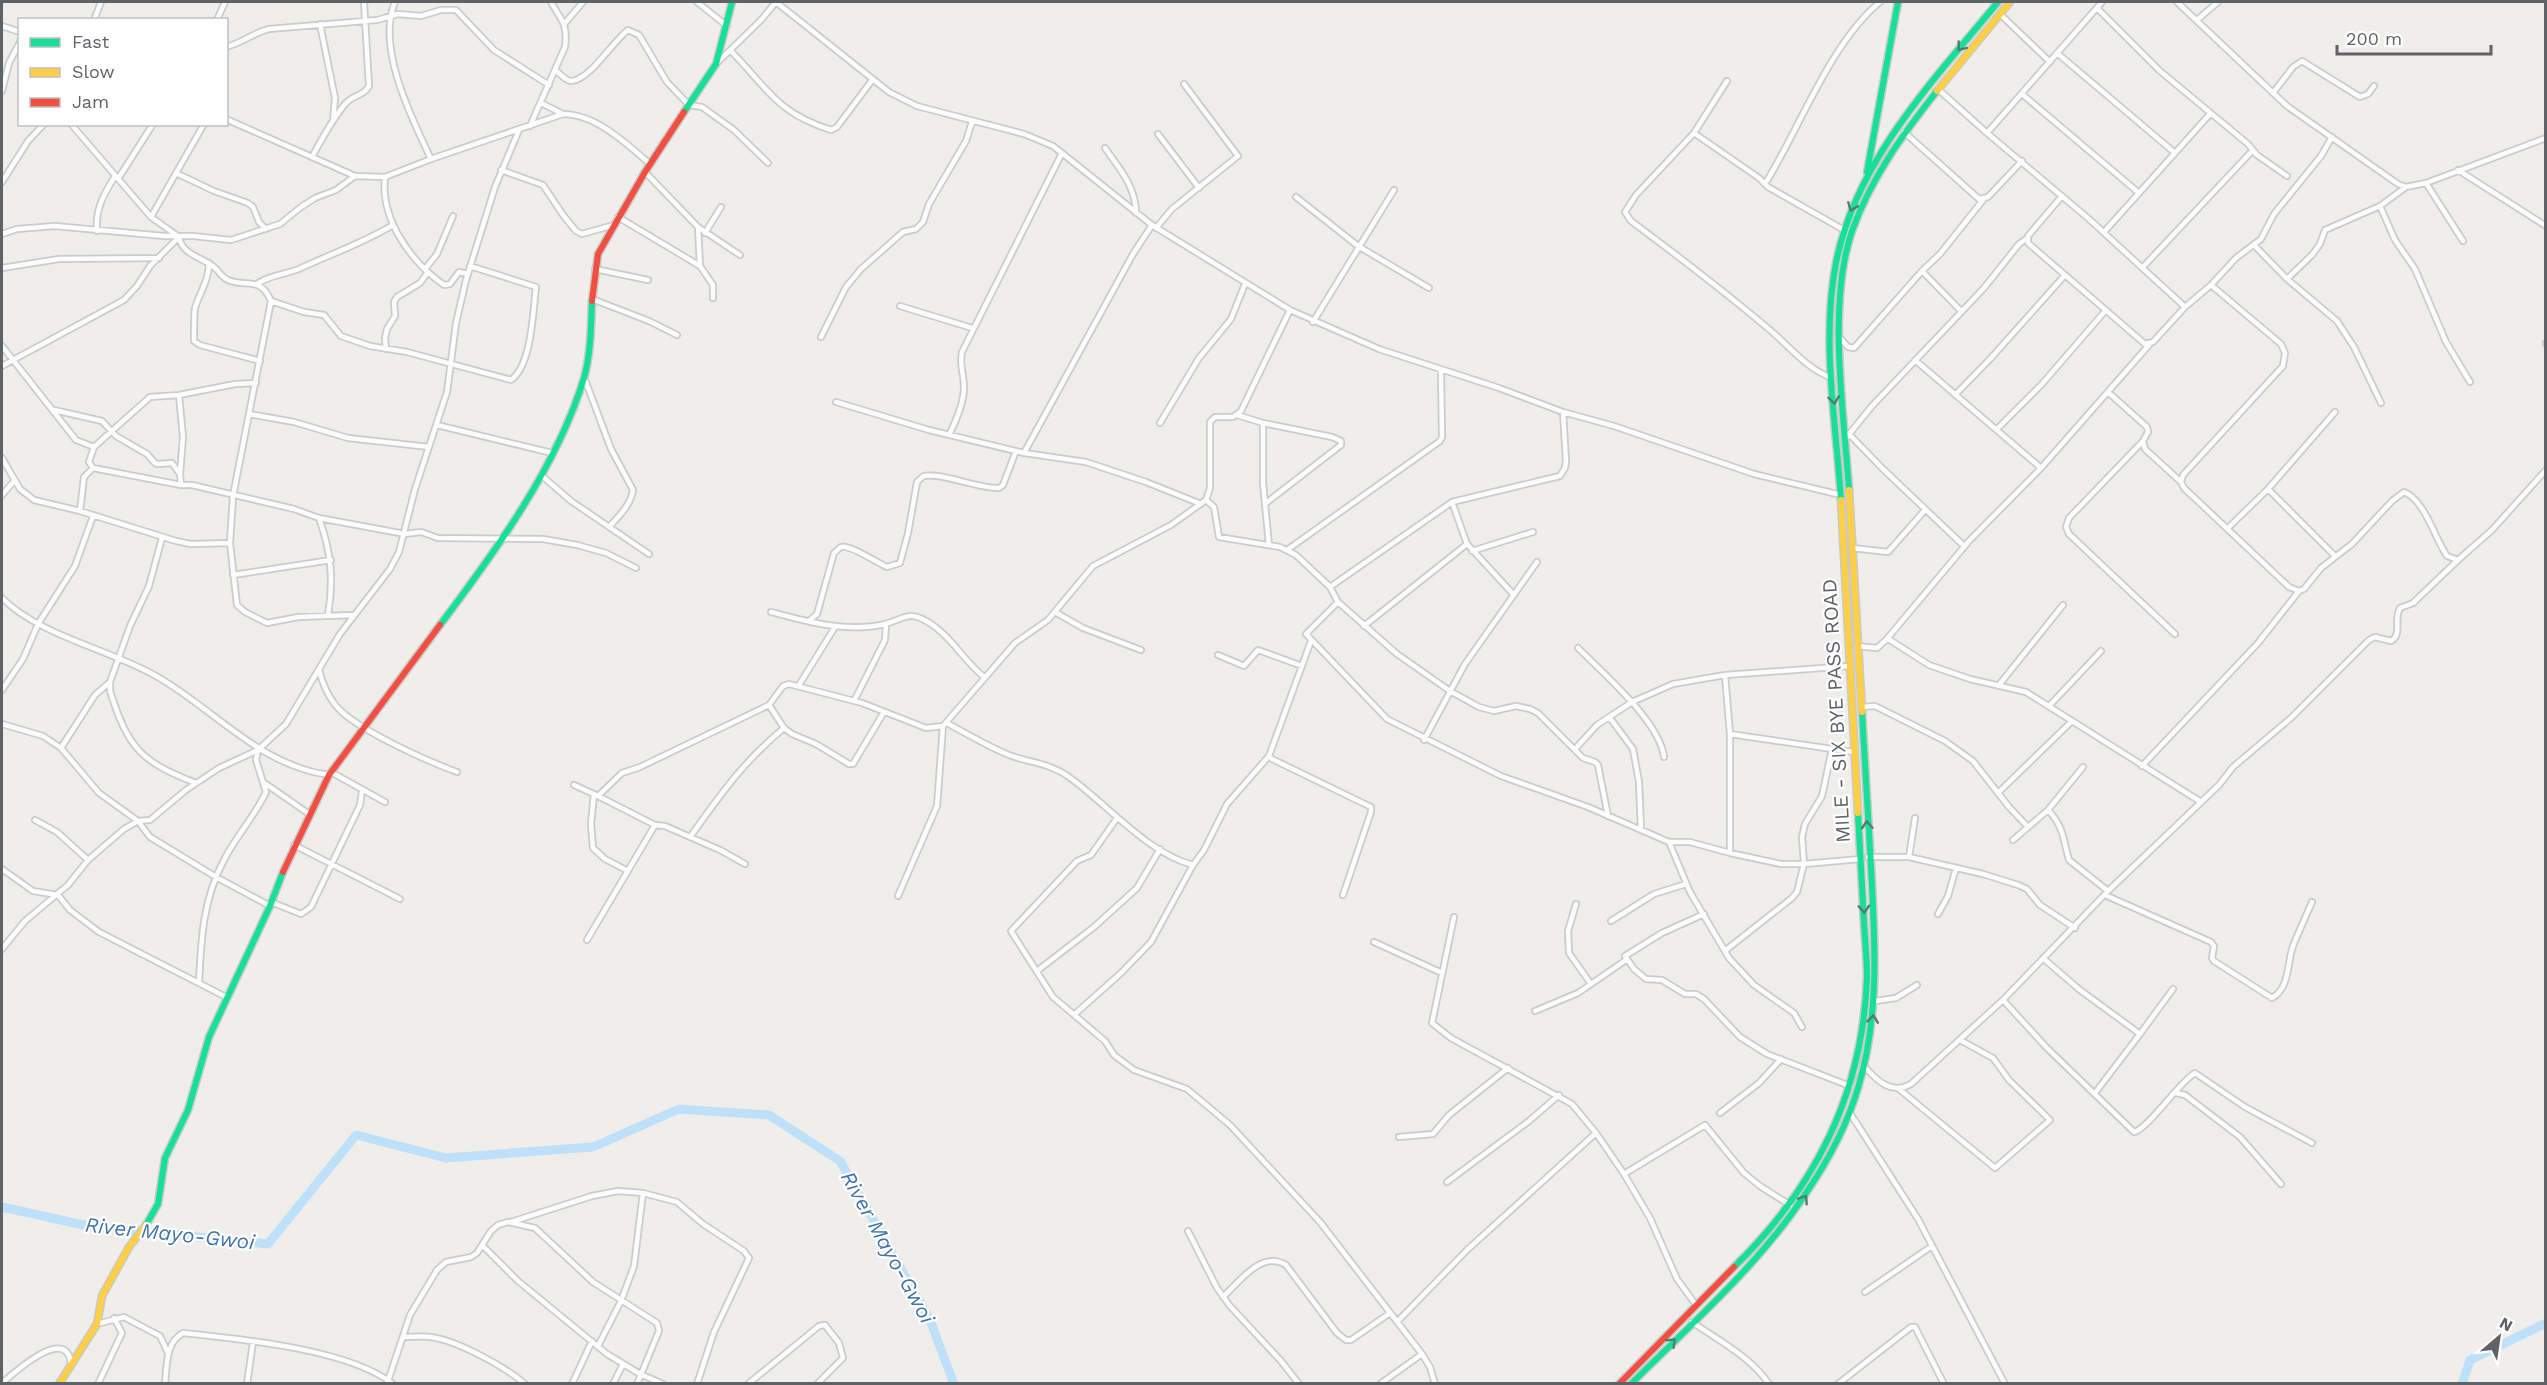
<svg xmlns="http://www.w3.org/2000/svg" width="2547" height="1385" viewBox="0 0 2547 1385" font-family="'Work Sans',sans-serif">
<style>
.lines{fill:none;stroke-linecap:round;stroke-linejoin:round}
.river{stroke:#bfe0f9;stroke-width:9}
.street-casing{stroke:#cbcccc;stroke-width:8}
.fast-casing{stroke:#cacacb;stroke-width:9}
.slow-casing{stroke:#cacacb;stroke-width:9}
.jam-casing{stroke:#cacacb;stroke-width:9}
.street{stroke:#fdfcfc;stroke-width:4.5}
.fast{stroke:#16e098;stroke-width:6}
.slow{stroke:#ffcf43;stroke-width:6}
.jam{stroke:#f24e42;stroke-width:6}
.oneway{stroke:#507c72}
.labels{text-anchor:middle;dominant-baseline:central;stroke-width:4.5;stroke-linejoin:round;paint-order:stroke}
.street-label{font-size:20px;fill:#5f6368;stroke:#fff}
.water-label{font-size:21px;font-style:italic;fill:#4174aa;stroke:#fff}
</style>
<rect width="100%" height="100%" fill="#efeeea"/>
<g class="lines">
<!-- river -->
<path class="river" d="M2 1207 88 1226 268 1244 356 1135 446 1158 593 1147 679 1109 769 1115 840 1161 930 1320 954 1384
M2462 1384 2470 1360 2546 1323"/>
<defs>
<path id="street" d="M395 2C376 47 411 117 431 159
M697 2 727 26
M2177 2 2287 106 2398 184 2406 187 2426 183 2546 138
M2097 8 2160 71 2248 144 2257 155 2287 176
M2000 14 2050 62
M94 20 101 2
M217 20 225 2
M2197 20 2218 2
M565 23 583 2
M320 24 335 98 333 121
M2 26 20 32
M226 47C242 43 253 33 269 29L377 20 398 14 421 16 441 10H456L494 50 549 85
M731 51C768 89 777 113 831 130L837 127 873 79
M2057 53 2175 153
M716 64 761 20 776 2 889 92 917 106 1024 134 1053 146 1152 225 1290 310 1379 349 1499 388 1563 412 1614 426 1754 474 1841 495
M555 70C559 73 566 81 571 81 590 80 613 41 628 30L639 35 667 82 689 105 702 107 734 130 768 163
M1727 81 1694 133 1636 195 1625 212 1631 221C1678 256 1725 292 1770 330 1790 347 1807 369 1832 378
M1939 90 1987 133 2102 2
M2 91 9 63 20 42
M2273 93 2293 67 2302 61 2360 97 2368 94 2374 86
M2022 94 2139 193
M541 103 563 114
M226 119 355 176 385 177 431 159 563 114C596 114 627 144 650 164
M71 124 151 217 179 237C182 255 202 257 214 267 219 271 221 277 228 280 247 288 260 275 271 301L233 496 230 543 237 605 245 612 267 623 298 617 354 615
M530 126 565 47C568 23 561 20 551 2
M1904 132 1979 199 1988 197 2022 161
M1694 133 1759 178 1768 187 1844 230
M1987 133 2089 219 2185 307 2211 285 2281 344 2285 353 2283 366 2183 475 2181 482 2184 488 2289 587 2299 591 2304 589 2321 568 2352 544 2392 501 2404 492C2425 500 2435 539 2447 556L2458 560 2492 530 2546 470
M1158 134 1199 188
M1105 148C1119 168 1136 187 1136 213
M312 157C322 139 332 119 346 103 353 95 364 96 369 86L364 2
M501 170 543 185 563 215 576 231 582 234 614 225
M2458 170 2546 226
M645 172 698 227 740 255
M176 173 214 191 248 203 253 207 259 222 266 229
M385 177C380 219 411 262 444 285L450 284 459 272 468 274
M118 179 153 124
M2 182 28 141 44 124
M2426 183 2463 241
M1765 184C1800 128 1830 43 1880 2
M2062 196 2028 236V243L2145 344 2153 342 2185 307
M1296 197 1358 246 1429 288
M2380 206 2395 240 2415 269 2446 342 2470 382
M151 217 204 124
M618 217 700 266
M698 227 700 266 713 285V298
M1156 228 1172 209 1238 156 1184 84
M97 231C95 209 104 194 115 176
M2104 232 2210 114
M705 233 721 207
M2 234 17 229 55 226 164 236H193L231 240 280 224 301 207 315 198 336 190 355 176
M2254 245 2287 279 2337 321 2354 347 2381 403
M209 263C209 280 200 292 195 308 194 312 194 335 194 341L200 345 260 361
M2143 267 2253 150
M2 268 59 259 159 258
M425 269 437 254 453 216
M595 269 648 280
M1922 271 1961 311
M2287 279 2312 255 2320 244 2325 230 2380 206 2406 187
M257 284C271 274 286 275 301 268 333 253 361 244 393 225
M2211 285 2236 258 2261 239 2274 214 2321 156 2332 137
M592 299 649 321 677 335
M271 301 304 312 324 315 341 336 370 346 407 352 511 380C532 365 533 311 536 287L470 266
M900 306 972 328
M1313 322 1394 190
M821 337 846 287 861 269 903 232 916 229 923 222 929 204 966 141 972 122
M1840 338 1848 347 1854 348 1922 271 1940 254 1983 200
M2546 343V344
M2 346 76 440 94 447
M386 349 385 338 387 329 395 316 394 302 397 297 420 283 428 272
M1915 360 2041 468
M2 366 124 300 137 286 150 266 179 237
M584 377 611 449 633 490C631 505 618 517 609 527
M2109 393 2147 427 2148 432 2143 441 2145 449 2181 482
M179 395 183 437 180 474 181 485
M1955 395 1991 358 2065 275
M836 402 929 430 1024 453 1086 462 1146 482 1201 504
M54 410 102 421 116 436 147 454 155 463 158 464 172 463 180 474
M249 414 294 422 348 438 429 447
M1237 415 1263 423 1332 437 1341 441V445L1266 503
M1160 423 1199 358 1231 319 1245 284
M1263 423V483L1269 545
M437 425 552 453
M1997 429 2042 384 2106 310
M1849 434 1883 469 1964 546
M949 435C956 421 964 402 964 387 964 374 959 365 962 352L1062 153
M1846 438 1872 406 1984 288 2019 244 2026 239
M2143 441 2069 518 2066 527 2069 534 2175 634
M1024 453 1133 254 1152 225
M2 458 20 489 34 500 80 511 176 541 191 544 230 543
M93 468 89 462 94 447 150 397 179 395 235 384 256 383
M541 475 571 501 649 554
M2268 489 2335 556
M2 495 15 480
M1206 500 1214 507 1219 537 1280 547 1296 555 1330 587 1338 602 1397 654 1450 691 1479 707 1494 711 1516 706 1530 709 1538 713 1583 758 1595 762 1598 765 1608 816
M1452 502 1467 544 1514 595
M80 511 84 477 93 468 181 485H192L294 509 319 518 405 534 421 532 438 538 543 539 577 545 606 553 636 568
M319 518C331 551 334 580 328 615
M2228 528 2268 489 2335 412
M162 538 149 586 130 626 110 682V691C128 748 141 762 196 783
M1852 548 1888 552 1925 510
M1287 550 1440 441 1442 437 1441 370
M1472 551 1533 532
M233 575 331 560
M1330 587 1452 502 1560 476 1565 468 1566 461 1563 412
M2 598C42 637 107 648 156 676 216 710 258 765 329 775
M1338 602 1306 634 1387 719 1501 776 1588 807 1669 842H1690L1730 853 1781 864H1804L1802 837 1805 824 1822 796 1832 749 1854 752
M771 612C808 622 847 633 885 624 904 619 908 610 928 622 950 635 964 661 984 677
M1055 612 1083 628 1141 650
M809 621 817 614 834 553C836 552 839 548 841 547 849 544 878 563 887 567L900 563 908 533 917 482C919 480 922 477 924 476 940 472 979 489 999 488L1003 485 1016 451
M1364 626 1467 544
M1886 640 1969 541 2041 468 2149 345
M1311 641 1269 756 1272 759 1371 807V812L1343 895
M1857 646 1877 648 1886 640H1890L1929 665 1970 679 2026 692 2201 802
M1578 648C1603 673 1660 722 1664 757
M1218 655 1244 666 1258 650 1302 666
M319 670C323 685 329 700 341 711 363 732 427 761 457 772
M799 685 835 627
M1999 685 2063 605
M2 690 23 659 38 624 75 566 93 516
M854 701 885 640 886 624
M769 705 784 728 792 734 816 744 849 764H853L884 712
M2050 705 2101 651
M1861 707 1875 706 1945 741 1973 761 2009 807 2028 827
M1610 718 1633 749 1639 782 1641 830
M947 723C967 734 987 746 1009 755 1030 763 1050 763 1069 777 1107 804 1147 853 1193 865L1204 850 1227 804 1269 756
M2 724 43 736 61 748 99 793 138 821 150 837 216 877 270 906
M1730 734 1832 749
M1424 740 1465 664 1537 562
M61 748 95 695 110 682
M1575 749 1597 725 1632 702 1673 684 1725 675
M2142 766 2258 643 2299 591
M331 772 385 802
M266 784 309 814
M574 785 598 796 622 773 640 767 769 705 783 686 789 684 862 703 926 728 943 726 1015 643 1048 620 1093 566 1171 525 1206 500 1210 488V422L1215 417H1233L1241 411 1290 310
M1998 793 2072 721
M594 794 591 824 593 848 605 859 628 871
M598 796 655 825 665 826 720 850 745 864
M2048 810C2064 827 2063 839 2069 860L2108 891
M1117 818 1091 855 1077 861 1011 931 1053 997 1105 1041 1114 1055 1134 1070 1187 1089 1230 1125 1320 1222 1422 1354 1430 1367 1435 1384
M35 820 57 832 88 860
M690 837C721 794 743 762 784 728
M2013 840 2048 810 2083 767
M1669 842 1690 892 1729 958 1754 985 1794 1013 1802 1027
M294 845 400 899
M1730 853V734L1725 675 1850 666
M1868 857H1909L1983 874 2018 885 2027 889 2040 905 2075 928
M1909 857 1915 818
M2 869 33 891 58 895
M58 895 70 910 99 932 226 997
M2105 895 2211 942 2214 946 2212 958 2214 961 2272 998C2290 988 2287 963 2293 946 2299 931 2306 916 2312 902
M898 896 937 806 943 726
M271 902 301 914 311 907 360 805 362 791
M1576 904 1568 931 1569 953 1591 984
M1704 914 1662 933 1625 956 1634 969 1646 979 1662 980 1685 994H1696L1704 999 1740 1037 1767 1054 1850 1086
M1938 914 1948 896 1956 868
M1454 917 1432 1023 1451 1038 1572 1104 1596 1133 1624 1174 1650 1218 1677 1279 1696 1305
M1611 921 1654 894 1686 884
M587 940 655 825
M1374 942 1442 973
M2 949 25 921 68 885 88 860 124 829 138 821 150 820 186 790 219 768 258 750 286 724 340 634 390 569 399 552 415 489 447 392 456 323 466 280 495 187 519 130
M1726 950 1792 898 1797 892 1804 864 1861 859
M2044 959 2080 990 2140 1034 2095 1093
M1037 971 1094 927 1137 888 1160 849
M199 983C201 939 203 899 224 860 236 836 255 816 266 792L256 760 258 750
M2003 1000 2046 1047 2134 1132C2148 1129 2180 1081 2195 1073L2245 1107 2312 1143
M1875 1001 1896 998 1917 985
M1535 1011 1578 993 1626 960
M1075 1014 1121 973 1151 942 1193 865
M2140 1034 2173 989
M1865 1067C1877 1081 1892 1095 1911 1084L2003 1000 2108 891 2219 785 2233 767 2292 717 2369 640 2375 637 2391 641C2403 634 2393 619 2400 608L2413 603 2458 560
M1899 1089 1995 1168 2050 1120 2009 1080 1993 1058 1960 1040
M2176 1093 2185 1095 2240 1137 2281 1184
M1720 1113 1759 1083 1781 1059
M1850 1113 1918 1219 2005 1384
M1399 1137 1433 1134 1449 1115 1508 1068
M1624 1174 1705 1125 1744 1173 1760 1186 1790 1205
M1447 1182 1529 1121 1559 1095
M511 1222 592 1196 618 1191 643 1193 677 1202 703 1224 744 1251 749 1258 714 1332 697 1384
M1188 1231 1217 1288 1230 1306 1281 1361 1299 1384
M482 1245 518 1281 607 1354 640 1374 663 1384
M1865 1292 1932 1246
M1223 1297C1240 1281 1262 1250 1286 1265L1337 1333 1346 1340H1351L1390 1313
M1397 1322 1467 1250 1596 1133
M1692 1322C1718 1340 1751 1357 1769 1384
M97 1324 124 1317 160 1336 168 1353
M403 1337C412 1337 422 1336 431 1337 458 1341 504 1366 525 1384
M598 1346 621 1301 634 1266 643 1193
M2 1383C14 1373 68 1323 71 1365
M98 1384 122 1333 114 1318
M165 1384C167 1366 165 1343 183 1333 240 1339 349 1349 393 1384
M247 1384 253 1342
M387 1384 410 1315 437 1270 446 1262 471 1257 477 1253 491 1231 498 1225 508 1222 535 1228 593 1282 657 1323 659 1331 637 1384
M572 1384 592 1341
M613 1384 623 1364
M748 1384 819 1326 825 1325 839 1343 843 1358 817 1384
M1380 1384 1422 1354
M1838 1384 1911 1327H1915L1944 1384"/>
<path id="fast" d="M684 112 716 64 732 2
M1867 172 1898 2
M1849 490C1844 413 1827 304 1852 231 1871 178 1903 134 1937 91
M1841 500C1836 422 1821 340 1836 263 1856 160 1934 80 1998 2
M440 625C495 552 557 467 584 378 591 352 591 327 592 301
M146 1225 158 1204 165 1158 188 1110 209 1037 270 906 283 872
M1734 1267C1816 1187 1863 1093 1867 977 1867 959 1865 941 1864 923 1862 886 1860 850 1858 813
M1631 1384C1690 1325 1760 1264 1806 1193 1828 1161 1847 1125 1858 1088 1880 1016 1875 940 1871 866 1868 815 1865 763 1862 712"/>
<path id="slow" d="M1937 91 2010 2
M1849 490 1862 712
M1841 500 1858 813
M59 1384 97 1324 102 1296 129 1247 146 1225"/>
<path id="jam" d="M592 301 598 254 645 172 684 112
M283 872 329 775 440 625
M1619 1384 1734 1267"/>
</defs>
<!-- street casing -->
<use href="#street" class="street-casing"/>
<!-- fast casing -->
<use href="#fast" class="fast-casing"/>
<!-- slow casing -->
<use href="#slow" class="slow-casing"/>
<!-- jam casing -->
<use href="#jam" class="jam-casing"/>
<!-- street -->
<use href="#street" class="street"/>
<!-- fast -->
<use href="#fast" class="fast"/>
<!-- slow -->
<use href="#slow" class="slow"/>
<!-- jam -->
<use href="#jam" class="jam"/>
</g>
<!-- one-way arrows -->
<defs><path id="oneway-chevron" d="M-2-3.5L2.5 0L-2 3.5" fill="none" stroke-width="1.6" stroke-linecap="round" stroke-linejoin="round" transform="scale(1.5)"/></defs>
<g class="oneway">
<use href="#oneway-chevron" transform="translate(1961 47) rotate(128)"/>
<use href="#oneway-chevron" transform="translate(1852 207) rotate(112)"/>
<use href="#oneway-chevron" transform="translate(1834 400) rotate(83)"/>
<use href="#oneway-chevron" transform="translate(1867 825) rotate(-93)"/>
<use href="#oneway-chevron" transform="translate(1864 909) rotate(87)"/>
<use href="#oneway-chevron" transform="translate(1873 1019) rotate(-83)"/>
<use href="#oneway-chevron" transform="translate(1804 1199) rotate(-56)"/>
<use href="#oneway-chevron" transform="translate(1672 1342) rotate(-45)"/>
</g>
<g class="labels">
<!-- street labels -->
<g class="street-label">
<text transform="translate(1836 711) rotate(-93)">MILE - SIX BYE PASS ROAD</text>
</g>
<!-- water labels -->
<g class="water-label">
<text transform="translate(170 1233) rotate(6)">River Mayo-Gwoi</text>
<text transform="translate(888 1247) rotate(61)">River Mayo-Gwoi</text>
</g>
</g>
<!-- border -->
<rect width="2547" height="1385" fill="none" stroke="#5f6368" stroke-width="6"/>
<!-- legend -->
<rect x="18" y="18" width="210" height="108" fill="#ffffff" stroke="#bfc1c3" stroke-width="1.5"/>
<rect x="30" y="38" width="30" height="9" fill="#16e098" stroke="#bfc1c3" stroke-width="1.5"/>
<text x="72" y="48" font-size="18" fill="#5f6368">Fast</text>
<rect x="30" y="68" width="30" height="9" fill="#ffcf43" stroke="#bfc1c3" stroke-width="1.5"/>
<text x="72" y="78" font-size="18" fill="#5f6368">Slow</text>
<rect x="30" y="98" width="30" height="9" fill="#f24e42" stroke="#bfc1c3" stroke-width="1.5"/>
<text x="72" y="108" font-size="18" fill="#5f6368">Jam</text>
<!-- north arrow -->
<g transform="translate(2499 1337) rotate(29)" stroke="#ffffff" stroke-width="4.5" paint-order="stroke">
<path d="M0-4.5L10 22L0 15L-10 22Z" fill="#5f6368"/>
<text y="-9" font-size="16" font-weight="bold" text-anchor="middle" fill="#5f6368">N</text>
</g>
<!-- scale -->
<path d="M2337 45v9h154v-9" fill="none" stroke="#5f6368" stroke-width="3"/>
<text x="2346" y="45" font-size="18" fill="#5f6368" stroke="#ffffff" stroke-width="4.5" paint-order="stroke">200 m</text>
</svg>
